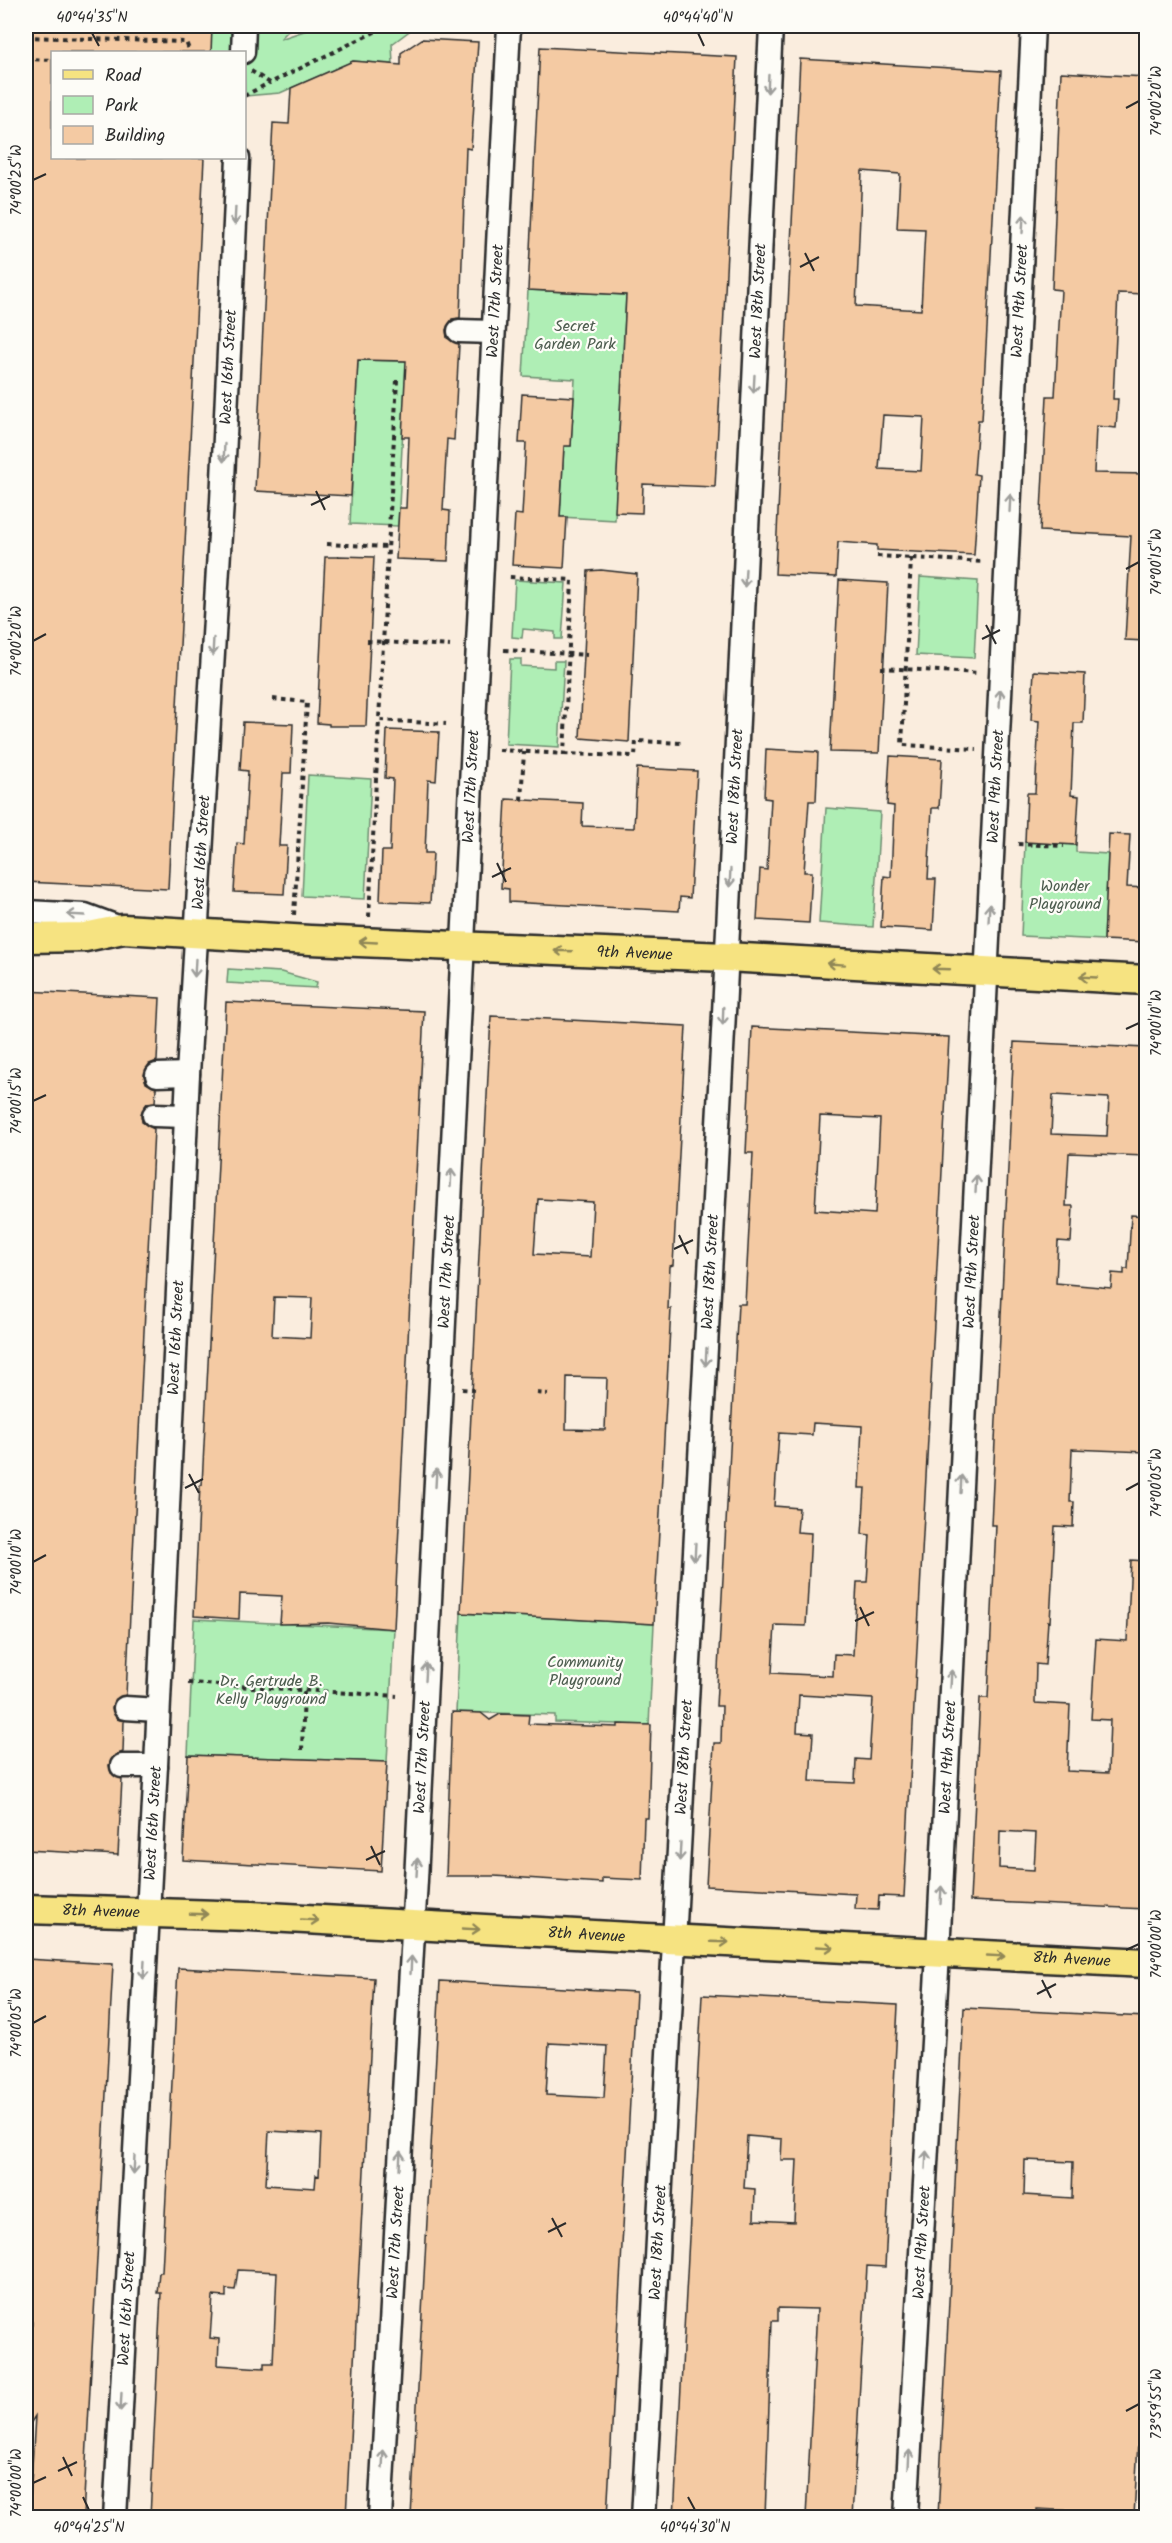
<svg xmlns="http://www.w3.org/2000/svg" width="1172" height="2543" viewBox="0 0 1172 2543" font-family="Kalam,sans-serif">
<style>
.green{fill:#afeeb5;stroke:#6d8c70;stroke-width:1.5}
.building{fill:#f4caa3;stroke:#2b2b2b;stroke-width:1.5;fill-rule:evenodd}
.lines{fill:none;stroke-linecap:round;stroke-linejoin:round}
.minor-casing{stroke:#2b2b2b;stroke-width:27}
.major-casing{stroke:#2b2b2b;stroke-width:33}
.path{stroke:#2b2b2b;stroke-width:4;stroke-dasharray:4.5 4.5;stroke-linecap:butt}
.minor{stroke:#fdfcf7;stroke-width:22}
.major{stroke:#f6e381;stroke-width:28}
.oneway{stroke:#9e9e9b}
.oneway2{stroke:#908756}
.ticks{fill:none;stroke:#2b2b2b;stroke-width:2}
.labels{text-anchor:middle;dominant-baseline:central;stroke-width:4.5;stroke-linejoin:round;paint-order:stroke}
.street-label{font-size:16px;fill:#2b2b2b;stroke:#fdfcf7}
.park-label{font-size:16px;fill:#4c5c4e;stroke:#fdfcf7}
.neatline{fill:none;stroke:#2b2b2b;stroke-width:2}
.ticks-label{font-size:15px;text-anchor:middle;fill:#2b2b2b}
</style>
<rect width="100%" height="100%" fill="#faedde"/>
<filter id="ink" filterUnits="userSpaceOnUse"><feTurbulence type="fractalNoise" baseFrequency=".0167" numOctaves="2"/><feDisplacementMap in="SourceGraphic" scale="12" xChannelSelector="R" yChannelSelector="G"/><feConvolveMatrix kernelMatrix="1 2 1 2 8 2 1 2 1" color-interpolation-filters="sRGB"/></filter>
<g filter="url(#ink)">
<!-- green -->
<path class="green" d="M26 26H135L211 30 212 26H293L280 39 319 26H416L392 44 393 64 353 61 280 93 245 96 244 52H52V73L26 72Z
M528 290 626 295 615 520 560 517 564 446H571L575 379 523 376Z
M358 360 435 362 405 388 398 526 350 524Z
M920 577 978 581 974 658 916 655Z
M515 580 566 583 562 639H555V632L523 629 522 638 512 637Z
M510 659H521V666L554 668V661H564L559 747 506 744Z
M308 775 371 779 365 899 302 896Z
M826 808 880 812 873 927 819 923Z
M1025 842 1076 845V852L1108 854 1104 940 1021 936Z
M228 969 281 972 317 982 316 988 227 983Z
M461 1613 654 1624 649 1725 555 1722V1715L456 1712Z
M194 1619 394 1629 387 1762 188 1755Z"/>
<!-- building -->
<path class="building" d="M26 26 212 28 211 52H52V158H204L168 889 26 882Z
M422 39 478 42 471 149 466 148 460 318 452 319 446 330 447 338 459 344 454 440 447 439 443 510 450 511 448 561 396 559 399 508H406L409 437H402L406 361 358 360 351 496 255 491 273 123 289 124 291 88 353 61 401 65V53Z
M540 47 737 57 715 487 643 484 642 513 615 512 626 295 528 290Z
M800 59 1001 71 982 420H978L974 474 979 475 974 555 877 550V545L838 542 836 577 775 574ZM862 171 900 174 897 228 925 229 921 310 856 306ZM883 415 924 417 921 471 879 469Z
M1061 72 1145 77 1146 80V294L1118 293 1113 399H1118L1116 428 1096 426 1094 473 1146 474V641L1125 640 1131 536 1040 531 1047 396H1055L1061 290 1052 289Z
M522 394 574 397 571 446H564L560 517H567L564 568 512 565 515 514 522 515 526 443H519Z
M338 556 374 557 366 726H329V724L317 723 325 557H338Z
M601 570 637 574 629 742 580 738 588 571Z
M839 580 888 583 879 753 830 752Z
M1034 671 1085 674 1083 723H1074L1071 795 1079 796 1076 845 1025 842 1027 793H1035L1039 721 1031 720Z
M243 722 293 724 291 773H283L279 846H287L284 894 234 892 237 843 244 844 248 771 240 770Z
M387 730 439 732 436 781 428 780 425 853H433L430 903 380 901 382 851H390L393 779 385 778Z
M766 749 818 752 816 801H809L804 872H812L809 923 757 920 760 869 767 870 771 799 764 798Z
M890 756 942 759 939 808H932L928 879H936L933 930 881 927 884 876 891 877 894 806 887 805Z
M637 768 697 771 690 898 680 897 679 911 509 902V889L501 888 506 799 583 803 582 826 634 828Z
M1109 834 1130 835 1127 887 1146 888V942L1104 940Z
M26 991 160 998 157 1061 149 1064 144 1075 146 1083 156 1088 155 1102 147 1103 141 1114 142 1122 154 1129 126 1695 114 1700 112 1708 117 1719 124 1721 123 1752 115 1755 109 1765 111 1773 122 1779 118 1855 26 1850Z
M226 1002 424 1011 394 1629 328 1623 280 1624 282 1596 240 1594 239 1619 194 1616 200 1485H202ZM274 1297 312 1298 310 1338 272 1336Z
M491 1016 686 1026 673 1265 670 1266 668 1309H671L654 1624 461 1613ZM538 1199 593 1202 590 1257 534 1254ZM567 1377 607 1378 605 1430 566 1429Z
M752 1027 949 1037 904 1897 879 1896 878 1910 855 1909 856 1894 706 1886 714 1743H721L722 1706H716L738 1304H745L753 1153H746ZM820 1116 880 1119 875 1214 815 1210ZM813 1423 862 1426 859 1488H865L862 1534 870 1535 867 1582H857L853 1655 834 1654 833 1676 772 1673 775 1625 806 1626 811 1533 797 1532 799 1508 774 1506 779 1433 812 1435ZM799 1695 873 1699 869 1760 856 1759 855 1783 810 1781 813 1733 797 1732Z
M1014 1042 1146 1048V1156L1069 1153 1066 1206H1073L1071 1242 1058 1241 1056 1283 1111 1288 1112 1273 1124 1274V1269H1128L1131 1215 1146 1216V1452L1072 1449 1070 1502H1074L1073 1527 1055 1526 1050 1622 1048 1621 1045 1665 1036 1664 1035 1703 1070 1705 1067 1771 1108 1773 1110 1720 1091 1719 1096 1639 1127 1641 1131 1560 1146 1561V1909L970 1901 980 1698H988L996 1525H991ZM1053 1095 1109 1098 1107 1136 1051 1134ZM1000 1831 1036 1833 1034 1870 999 1868Z
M452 1712 481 1713 490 1720 500 1714 529 1715 528 1724 618 1727V1724L651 1725 648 1818H644L642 1880 602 1878V1883L494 1876H446Z
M188 1755 387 1762 381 1871 183 1860Z
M26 1959 113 1964 83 2517H29L35 2416 26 2430 32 2322H26V2060L30 2009H26Z
M178 1968 374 1978 346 2517H150L161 2293H157L159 2272H162ZM269 2131 321 2134 319 2176 316 2175 315 2188 266 2185ZM238 2270 277 2272 273 2363H264V2368L218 2365 219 2339 210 2338 213 2296 226 2297V2289L235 2290Z
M440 1981 636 1992 607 2517H411ZM549 2043 607 2046 604 2098 546 2095Z
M702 1995 898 2005 885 2267 867 2266 852 2517H806L817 2309 778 2308V2321H772L765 2517H674ZM747 2136 782 2139 781 2160H797L794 2222 754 2220 755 2189 744 2188Z
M964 2008 1146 2017V2268L1140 2388 1144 2389 1141 2442H1138L1134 2517H1096L1097 2512 1037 2509V2517H938ZM1025 2160 1073 2162 1072 2198 1024 2195Z"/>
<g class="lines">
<defs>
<g id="minor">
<path d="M243 52 244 26"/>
<path d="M459 331 493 332"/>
<path d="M26 912 85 915 123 929"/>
<path d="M157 1075 188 1074"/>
<path d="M154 1115 186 1116"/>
<path d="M125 1708 158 1710"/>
<path d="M122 1766H156"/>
<path id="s1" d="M115 2518 156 1766 188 1074 222 501 238 158"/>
<path id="s2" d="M380 2518 416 1880 509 26"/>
<path id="s3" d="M643 2518 724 1013 771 26"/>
<path id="s4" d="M906 2518 938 1953 1033 26"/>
</g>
<g id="major">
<path id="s5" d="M26 938 85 937 123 929 310 940 726 957 1146 980"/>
<path id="s6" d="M26 1909 251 1916 647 1938 1146 1963"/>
</g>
</defs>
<!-- minor casing -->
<use href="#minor" class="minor-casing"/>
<!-- major casing -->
<use href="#major" class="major-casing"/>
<!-- path -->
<path class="path" d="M26 37 186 42 190 52
M26 59 52 60
M251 71 270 83 387 26
M244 96 269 83
M397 380 379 720 446 724
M327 544 388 547
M877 556 984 562
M911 558 902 745 977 749
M367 641 450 646
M504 650 587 655
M881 668 979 673
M273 699 307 702 294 915
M499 750 564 754 572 580 508 577
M564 754 635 756 636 741 682 743
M521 800 524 752
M1018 844 1064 846
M369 917 379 720
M462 1389 474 1390
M537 1393 548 1394
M188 1683 397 1696
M302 1750 304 1690"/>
<!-- minor -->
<use href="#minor" class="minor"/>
<!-- major -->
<use href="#major" class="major"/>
</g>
<!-- one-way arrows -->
<defs><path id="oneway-shaft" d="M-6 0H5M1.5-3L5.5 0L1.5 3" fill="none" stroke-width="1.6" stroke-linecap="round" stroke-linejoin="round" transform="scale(1.5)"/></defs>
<g class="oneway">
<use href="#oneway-shaft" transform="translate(768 84) rotate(93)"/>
<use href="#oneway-shaft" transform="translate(235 216) rotate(93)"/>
<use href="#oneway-shaft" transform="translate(1023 224) rotate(-87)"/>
<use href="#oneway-shaft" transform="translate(754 384) rotate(93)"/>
<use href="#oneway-shaft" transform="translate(224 453) rotate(93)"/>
<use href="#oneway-shaft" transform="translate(1010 503) rotate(-87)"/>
<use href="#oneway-shaft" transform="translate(745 578) rotate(93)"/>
<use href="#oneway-shaft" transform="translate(213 647) rotate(93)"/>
<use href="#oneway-shaft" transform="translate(1000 698) rotate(-87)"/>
<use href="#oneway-shaft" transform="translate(730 878) rotate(93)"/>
<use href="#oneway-shaft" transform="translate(989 913) rotate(-87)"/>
<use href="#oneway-shaft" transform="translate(76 915) rotate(-177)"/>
<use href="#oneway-shaft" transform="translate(195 968) rotate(93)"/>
<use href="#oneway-shaft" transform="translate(723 1016) rotate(92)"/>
<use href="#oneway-shaft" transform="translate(451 1178) rotate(-87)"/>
<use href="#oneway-shaft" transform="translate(976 1184) rotate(-87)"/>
<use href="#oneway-shaft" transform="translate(706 1357) rotate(93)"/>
<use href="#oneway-shaft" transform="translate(436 1478) rotate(-87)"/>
<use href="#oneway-shaft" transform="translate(961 1484) rotate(-87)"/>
<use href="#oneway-shaft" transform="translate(695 1552) rotate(93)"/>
<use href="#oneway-shaft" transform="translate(426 1672) rotate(-87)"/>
<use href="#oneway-shaft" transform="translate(951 1679) rotate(-87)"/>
<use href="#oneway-shaft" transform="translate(680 1852) rotate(93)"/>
<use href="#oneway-shaft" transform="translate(417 1867) rotate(-87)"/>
<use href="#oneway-shaft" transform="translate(941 1895) rotate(-87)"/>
<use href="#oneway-shaft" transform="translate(411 1965) rotate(-87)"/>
<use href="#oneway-shaft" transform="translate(144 1970) rotate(93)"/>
<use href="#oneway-shaft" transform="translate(400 2160) rotate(-87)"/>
<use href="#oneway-shaft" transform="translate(926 2160) rotate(-87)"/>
<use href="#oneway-shaft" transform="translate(134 2165) rotate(93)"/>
<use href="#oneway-shaft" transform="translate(121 2402) rotate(93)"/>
<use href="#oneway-shaft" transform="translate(383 2459) rotate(-87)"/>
<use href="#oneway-shaft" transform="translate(909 2459) rotate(-87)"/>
</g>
<g class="oneway2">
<use href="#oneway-shaft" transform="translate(368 942) rotate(-177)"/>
<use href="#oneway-shaft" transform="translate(563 951) rotate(-178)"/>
<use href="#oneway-shaft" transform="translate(836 964) rotate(-176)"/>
<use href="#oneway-shaft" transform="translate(941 969) rotate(-178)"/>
<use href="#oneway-shaft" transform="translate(1088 977) rotate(-177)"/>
<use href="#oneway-shaft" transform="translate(199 1914) rotate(2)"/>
<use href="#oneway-shaft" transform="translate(310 1920) rotate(3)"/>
<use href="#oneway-shaft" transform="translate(471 1929) rotate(3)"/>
<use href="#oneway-shaft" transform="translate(720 1942) rotate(2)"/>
<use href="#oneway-shaft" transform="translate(825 1947) rotate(3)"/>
<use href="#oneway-shaft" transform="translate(996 1956) rotate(3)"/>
</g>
</g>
<!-- ticks -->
<path class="ticks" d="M92 33 99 46M698 33 704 46M1126 108 1139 101M33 180 46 174M805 253 814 271M800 267 819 257M316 491 325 510M311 505 330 496M1126 569 1139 562M986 625 996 644M982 639 1000 630M33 641 46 634M497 863 506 882M492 877 511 868M1126 1029 1139 1023M33 1101 46 1095M679 1235 688 1254M674 1249 693 1240M189 1474 199 1493M185 1488 203 1479M1126 1490 1139 1483M33 1562 46 1555M860 1607 869 1626M855 1621 874 1612M371 1846 380 1865M366 1860 385 1851M1126 1950 1139 1944M1042 1980 1051 1998M1037 1994 1056 1984M33 2023 46 2016M552 2218 562 2237M548 2232 566 2223M1126 2411 1139 2404M63 2457 72 2476M58 2471 77 2462M33 2483 46 2477M83 2497 89 2510M688 2497 695 2510"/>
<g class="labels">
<!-- street labels -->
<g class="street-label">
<text stroke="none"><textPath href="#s2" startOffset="2220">West 17th Street</textPath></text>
<text stroke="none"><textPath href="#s3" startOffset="2220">West 18th Street</textPath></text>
<text stroke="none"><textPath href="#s4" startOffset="2220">West 19th Street</textPath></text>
<text stroke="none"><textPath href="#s1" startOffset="2154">West 16th Street</textPath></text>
<text stroke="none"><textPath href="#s2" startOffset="1734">West 17th Street</textPath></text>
<text stroke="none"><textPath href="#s3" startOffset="1734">West 18th Street</textPath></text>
<text stroke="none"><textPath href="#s4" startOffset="1734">West 19th Street</textPath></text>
<text stroke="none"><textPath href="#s1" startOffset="1668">West 16th Street</textPath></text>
<text stroke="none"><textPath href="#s5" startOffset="610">9th Avenue</textPath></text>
<text stroke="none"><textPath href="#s2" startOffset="1248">West 17th Street</textPath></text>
<text stroke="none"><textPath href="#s3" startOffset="1248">West 18th Street</textPath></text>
<text stroke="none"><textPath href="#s4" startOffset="1248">West 19th Street</textPath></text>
<text stroke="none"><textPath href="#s1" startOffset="1182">West 16th Street</textPath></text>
<text stroke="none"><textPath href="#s2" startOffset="762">West 17th Street</textPath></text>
<text stroke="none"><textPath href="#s3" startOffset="762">West 18th Street</textPath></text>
<text stroke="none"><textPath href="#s4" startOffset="762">West 19th Street</textPath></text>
<text stroke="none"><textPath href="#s1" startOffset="696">West 16th Street</textPath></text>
<text stroke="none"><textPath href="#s6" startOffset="75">8th Avenue</textPath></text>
<text stroke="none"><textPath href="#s6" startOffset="561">8th Avenue</textPath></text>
<text stroke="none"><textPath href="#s6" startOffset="1047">8th Avenue</textPath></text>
<text stroke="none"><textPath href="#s2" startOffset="276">West 17th Street</textPath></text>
<text stroke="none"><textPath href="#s3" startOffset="276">West 18th Street</textPath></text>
<text stroke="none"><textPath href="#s4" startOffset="276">West 19th Street</textPath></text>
<text stroke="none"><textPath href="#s1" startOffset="210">West 16th Street</textPath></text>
</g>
<!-- park labels -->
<g class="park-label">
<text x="575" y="326">Secret<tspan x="575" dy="18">Garden Park</tspan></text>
<text x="1065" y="886">Wonder<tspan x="1065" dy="18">Playground</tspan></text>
<text x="585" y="1662">Community<tspan x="585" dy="18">Playground</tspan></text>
<text x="271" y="1681">Dr. Gertrude B.<tspan x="271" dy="18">Kelly Playground</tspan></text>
</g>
</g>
<!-- margin -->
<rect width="1172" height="2543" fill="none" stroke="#fdfcf7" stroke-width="66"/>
<!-- legend -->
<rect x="51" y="51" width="195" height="108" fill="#fdfcf7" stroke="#a9a8a5" stroke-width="1.5"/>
<rect x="63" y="70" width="30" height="9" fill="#f6e381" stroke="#a9a8a5" stroke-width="1.5"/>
<text x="105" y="81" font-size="18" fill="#2b2b2b">Road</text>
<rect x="63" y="96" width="30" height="18" fill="#afeeb5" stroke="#a9a8a5" stroke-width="1.5"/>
<text x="105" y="111" font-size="18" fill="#2b2b2b">Park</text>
<rect x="63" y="126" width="30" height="18" fill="#f4caa3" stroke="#a9a8a5" stroke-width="1.5"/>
<text x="105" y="141" font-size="18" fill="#2b2b2b">Building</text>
<rect x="33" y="33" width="1106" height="2477" class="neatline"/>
<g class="ticks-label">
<text x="92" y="22">40°44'35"N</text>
<text x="698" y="22">40°44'40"N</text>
<text transform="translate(1156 101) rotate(-90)" y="5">74°00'20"W</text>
<text transform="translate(16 180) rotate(-90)" y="5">74°00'25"W</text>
<text transform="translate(1156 562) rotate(-90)" y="5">74°00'15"W</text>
<text transform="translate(16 641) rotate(-90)" y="5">74°00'20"W</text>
<text transform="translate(1156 1023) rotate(-90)" y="5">74°00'10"W</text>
<text transform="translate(16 1101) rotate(-90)" y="5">74°00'15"W</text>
<text transform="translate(1156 1483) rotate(-90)" y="5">74°00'05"W</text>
<text transform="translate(16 1562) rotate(-90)" y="5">74°00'10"W</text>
<text transform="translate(1156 1944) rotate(-90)" y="5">74°00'00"W</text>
<text transform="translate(16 2023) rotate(-90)" y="5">74°00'05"W</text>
<text transform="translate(1156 2404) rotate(-90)" y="5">73°59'55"W</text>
<text transform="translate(16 2483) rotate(-90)" y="5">74°00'00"W</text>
<text x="89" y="2532">40°44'25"N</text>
<text x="695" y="2532">40°44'30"N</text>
</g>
</svg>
